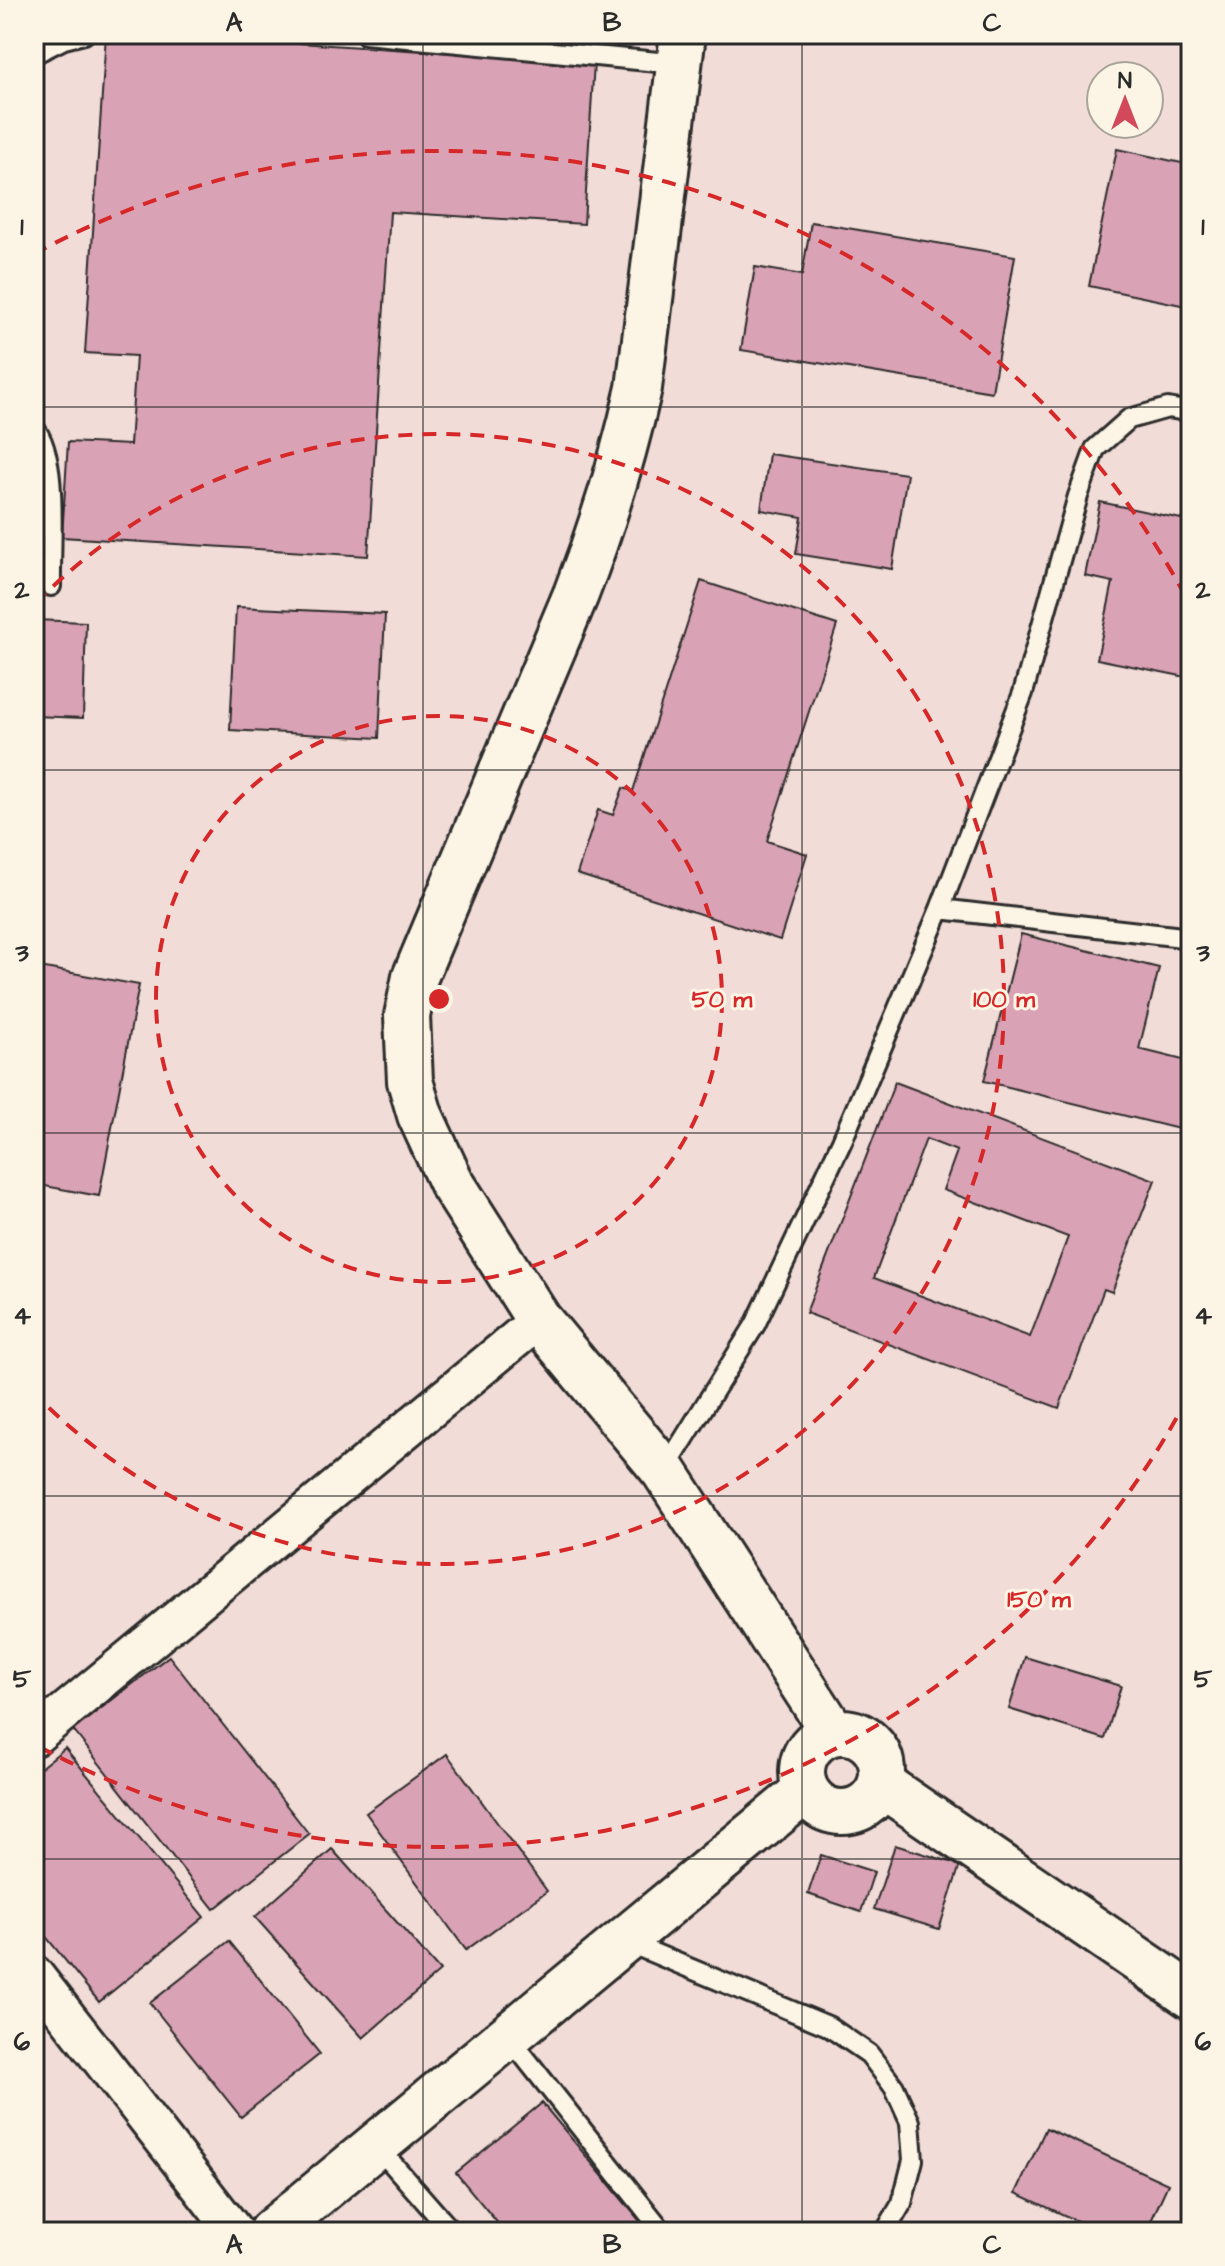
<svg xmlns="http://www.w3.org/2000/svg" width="1225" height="2266" viewBox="0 0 1225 2266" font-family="'Architects Daughter',sans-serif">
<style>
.building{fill:#daa2b5;stroke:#2b2b2b;stroke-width:2;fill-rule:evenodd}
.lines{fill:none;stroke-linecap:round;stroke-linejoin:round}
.lane-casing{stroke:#2b2b2b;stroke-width:24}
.street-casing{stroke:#2b2b2b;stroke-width:42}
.secondary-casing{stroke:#2b2b2b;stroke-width:50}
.lane{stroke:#fcf5e5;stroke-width:18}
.street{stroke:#fcf5e5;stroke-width:36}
.secondary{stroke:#fcf5e5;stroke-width:44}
.grid{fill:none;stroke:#2b2b2b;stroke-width:2;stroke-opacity:0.55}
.ring{fill:none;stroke:#d62828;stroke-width:4;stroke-dasharray:14 10}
.centre{fill:#d62828;stroke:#fcf5e5;stroke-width:4}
.ring-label{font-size:24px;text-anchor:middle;font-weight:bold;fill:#d62828;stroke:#fcf5e5;stroke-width:6;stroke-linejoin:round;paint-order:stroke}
.neatline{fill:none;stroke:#2b2b2b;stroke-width:3}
.grid-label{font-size:26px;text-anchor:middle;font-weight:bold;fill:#2b2b2b}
</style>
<rect width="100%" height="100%" fill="#f2dcd7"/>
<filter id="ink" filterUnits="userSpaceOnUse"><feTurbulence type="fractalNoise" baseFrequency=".0125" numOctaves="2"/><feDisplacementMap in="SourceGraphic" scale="16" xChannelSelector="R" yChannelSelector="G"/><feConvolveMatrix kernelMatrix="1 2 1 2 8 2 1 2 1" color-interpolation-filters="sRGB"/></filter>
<g filter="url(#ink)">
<!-- building -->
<path class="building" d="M106 34H162L594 62 584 224 390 212 368 556 62 537 68 442 130 445 136 356 85 353Z
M1117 149 1191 165V307L1089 286Z
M811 222 1015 256 992 392 741 350 755 267 802 275Z
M769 454 907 474 892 569 796 554 802 517 761 510Z
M1100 502 1191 521V678L1097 659 1113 582 1085 576Z
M701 581 837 625 767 841 807 854 780 940 577 874 598 810 613 815 623 788 633 791Z
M236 607 385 614 379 738 230 730Z
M34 620 86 622 83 718 34 716Z
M1021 934 1159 968 1139 1049 1191 1062V1132L984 1081Z
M34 966 139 985 99 1196 34 1184Z
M895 1082 1155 1180 1112 1292 1104 1289 1059 1408 806 1313ZM926 1139 957 1151 943 1190 1068 1237 1030 1337 874 1278Z
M169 1656 309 1834 214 1909 73 1730Z
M1025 1657 1121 1686 1105 1739 1009 1709Z
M65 1748 204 1917 99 2002 34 1922V1773Z
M447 1754 547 1891 466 1950 366 1813Z
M895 1845 960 1865 939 1929 874 1909Z
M332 1849 440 1971 363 2038 255 1917Z
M821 1855 874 1872 861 1912 808 1894Z
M229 1941 320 2054 241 2117 150 2003Z
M542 2103 649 2232H505L456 2173Z
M1046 2128 1168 2184 1146 2232H1101L1016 2193Z"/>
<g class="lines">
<defs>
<path id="lane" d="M365 34 679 64
M34 54 64 39 84 34
M34 428C59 456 50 547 51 586
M940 909 1191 938
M664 1471 755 1325 842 1141 940 909 1023 693 1078 496 1095 449 1129 419 1168 408 1191 412
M627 1942 828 2026 869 2054 894 2087 910 2122 913 2160 902 2203 885 2232
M508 2036 663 2232
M376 2145 452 2232"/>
<path id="street" d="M34 1737 539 1320
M34 1974 235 2232"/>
<path id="secondary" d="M683 34 639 388C623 459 602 527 576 594L415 977 407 1016 410 1081 420 1115 451 1182 539 1320 664 1471 833 1732
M802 1772a40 40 0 1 1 80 0a40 40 0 1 1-80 0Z
M881 1784 1191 1996
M271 2232 806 1790"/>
</defs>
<!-- lane casing -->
<use href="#lane" class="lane-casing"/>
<!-- street casing -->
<use href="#street" class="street-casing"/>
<!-- secondary casing -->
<use href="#secondary" class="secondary-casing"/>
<!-- lane -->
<use href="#lane" class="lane"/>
<!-- street -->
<use href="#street" class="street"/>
<!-- secondary -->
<use href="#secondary" class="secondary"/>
</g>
</g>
<!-- grid -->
<path class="grid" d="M423 34V2232M802 34V2232M34 407H1191M34 770H1191M34 1133H1191M34 1496H1191M34 1859H1191"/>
<!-- distance rings -->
<g class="ring">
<circle cx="439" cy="999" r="283"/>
<path d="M36 603A565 565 0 1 1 36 1395"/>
<path d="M1188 1397A848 848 0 0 1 34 1744M34 254A848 848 0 0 1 1188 601"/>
</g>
<circle cx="439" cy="999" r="12" class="centre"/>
<g class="ring-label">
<text x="722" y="1007">50 m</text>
<text x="1004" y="1007">100 m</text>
<text x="1039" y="1607">150 m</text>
</g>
<!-- margin -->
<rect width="1225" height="2266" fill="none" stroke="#fcf5e5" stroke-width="88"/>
<!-- north arrow -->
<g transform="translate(1125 100)"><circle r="38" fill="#fcf5e5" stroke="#a8a49b" stroke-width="2"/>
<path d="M0-6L14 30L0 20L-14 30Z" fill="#d1495b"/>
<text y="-12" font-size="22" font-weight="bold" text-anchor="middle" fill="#2b2b2b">N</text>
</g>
<rect x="44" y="44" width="1137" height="2178" class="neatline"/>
<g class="grid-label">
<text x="234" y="31">A</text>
<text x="612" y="31">B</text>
<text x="992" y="31">C</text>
<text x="22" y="235">1</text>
<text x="1203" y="235">1</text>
<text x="22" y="598">2</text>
<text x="1203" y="598">2</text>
<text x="22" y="961">3</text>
<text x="1203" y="961">3</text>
<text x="22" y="1324">4</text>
<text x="1203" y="1324">4</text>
<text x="22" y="1687">5</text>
<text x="1203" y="1687">5</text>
<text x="22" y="2050">6</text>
<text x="1203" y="2050">6</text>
<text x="234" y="2253">A</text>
<text x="612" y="2253">B</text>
<text x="992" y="2253">C</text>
</g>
</svg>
